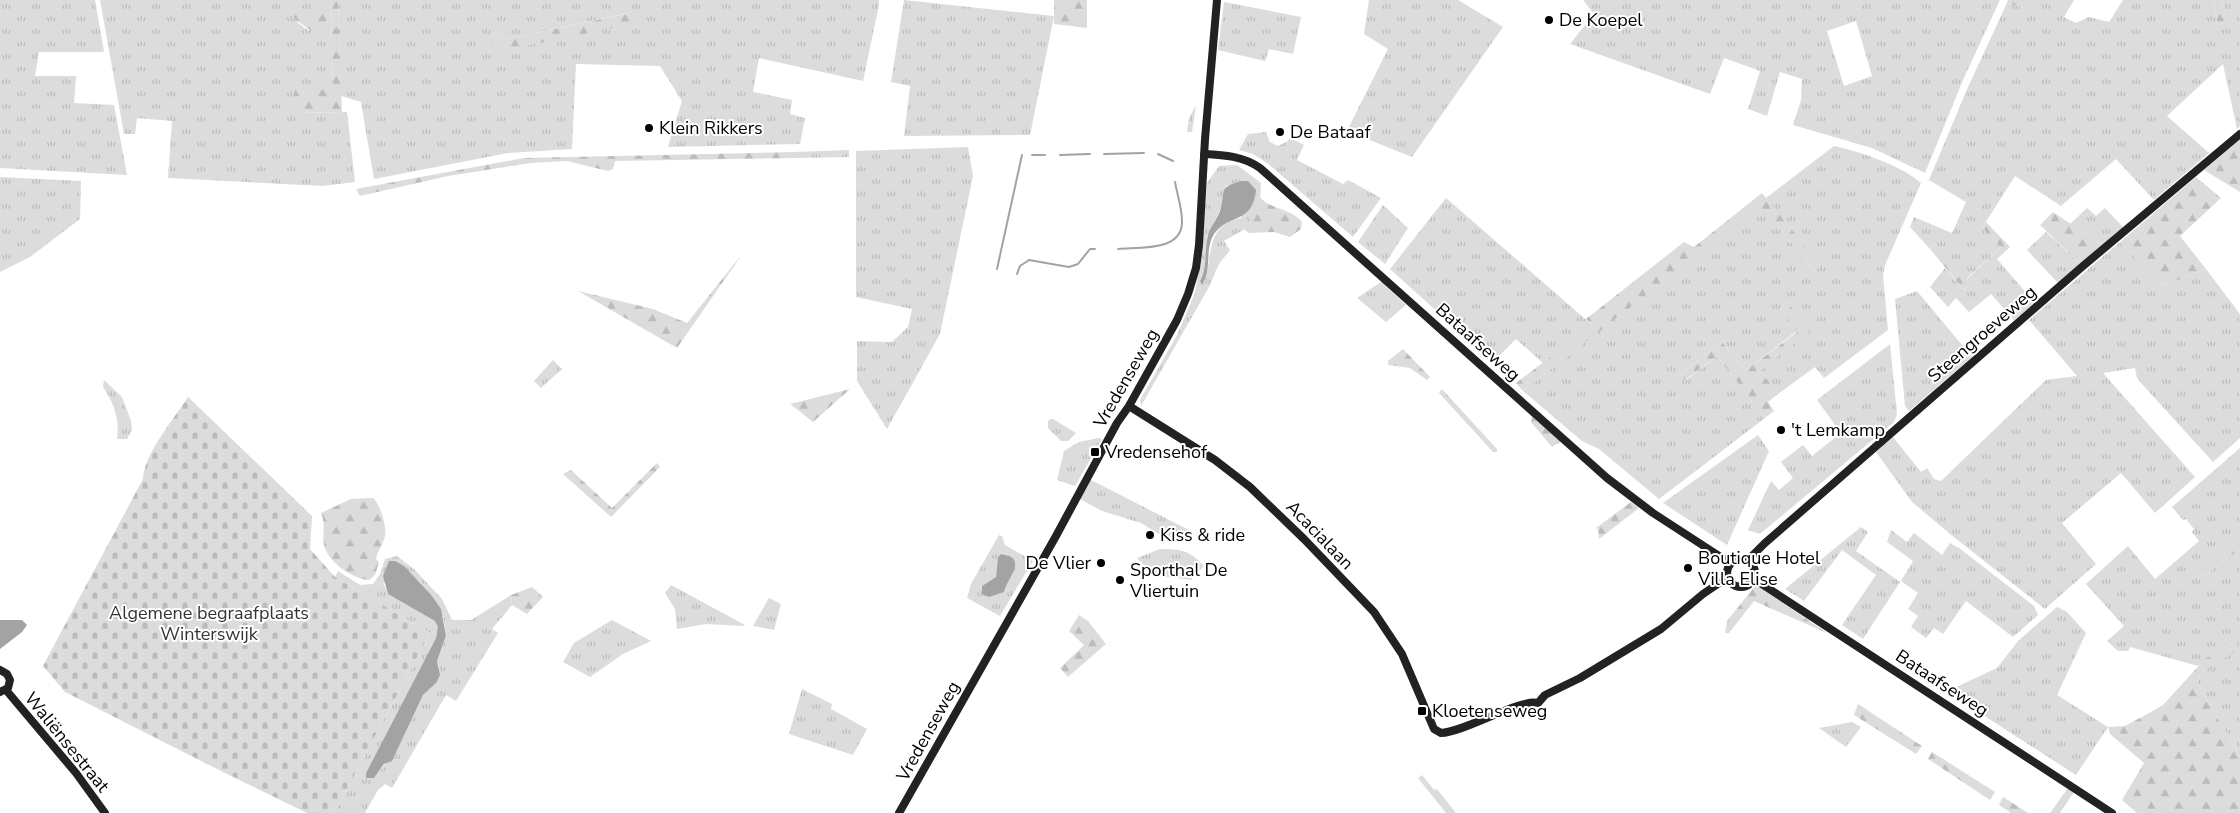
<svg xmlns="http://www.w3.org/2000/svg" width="2240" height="813" viewBox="0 0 2240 813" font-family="'Nunito Sans',sans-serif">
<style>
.grass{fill:url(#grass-tufts);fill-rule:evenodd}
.forest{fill:url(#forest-firs)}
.cemetery{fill:url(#cemetery-stones)}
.water{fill:#a3a3a3}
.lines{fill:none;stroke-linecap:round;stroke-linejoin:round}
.stream{stroke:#a3a3a3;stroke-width:2}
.secondary{stroke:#222;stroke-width:8}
.poi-dot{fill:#000;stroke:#fff;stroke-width:2}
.labels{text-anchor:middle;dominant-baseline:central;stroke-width:4;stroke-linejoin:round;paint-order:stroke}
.poi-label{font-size:18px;fill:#000;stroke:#fff;text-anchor:start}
.street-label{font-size:18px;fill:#000;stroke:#fff}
.park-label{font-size:18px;fill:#333;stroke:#fff}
</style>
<defs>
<pattern id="grass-tufts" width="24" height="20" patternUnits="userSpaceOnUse" patternTransform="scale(1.25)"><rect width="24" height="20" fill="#dcdcdc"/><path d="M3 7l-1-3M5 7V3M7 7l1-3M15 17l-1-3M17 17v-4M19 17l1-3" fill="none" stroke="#bbb"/></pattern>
<pattern id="forest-firs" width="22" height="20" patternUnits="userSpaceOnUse" patternTransform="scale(1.25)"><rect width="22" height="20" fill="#dcdcdc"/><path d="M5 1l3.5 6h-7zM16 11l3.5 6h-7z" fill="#bbb"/></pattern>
<pattern id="cemetery-stones" width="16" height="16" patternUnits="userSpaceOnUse" patternTransform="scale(1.25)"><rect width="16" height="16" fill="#dcdcdc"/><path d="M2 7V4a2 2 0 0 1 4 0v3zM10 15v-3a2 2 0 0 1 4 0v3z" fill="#bbb"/></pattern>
</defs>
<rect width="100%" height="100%" fill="#fff"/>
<!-- grass -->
<path class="grass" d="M0 0H95L104 52H39L35 76H76L74 103 114 105 127 175 0 168Z
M100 0H331L333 86 299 113 347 112 355 182 323 186 168 178 172 121 137 118 135 134H124ZM306 9H312L309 31 297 22Z
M338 0H879V5L863 81 759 58 753 92 792 100 790 114 805 118 800 144 668 147 682 101 660 66 576 64 572 149 508 153 374 179 361 102 341 96ZM634 12 489 53V52L494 32 499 38 507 39Z
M904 0 1054 16 1030 135 904 136 910 86 891 82Z
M1369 0H1458L1503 27 1412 157 1347 131 1388 49 1364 34Z
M1583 0H2000L1963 80 1925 173 1872 148 1793 125 1801 100 1802 79 1780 72 1767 116 1748 109 1760 71 1724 58 1710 94 1570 44 1594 14ZM1856 21 1872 76 1844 86 1827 31Z
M2036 0H2074L2064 17 2076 23 2089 17 2109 22 2123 0H2213L2218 25 2227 22 2222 0H2240V126L2237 129 2223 64 2167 116 2209 153 2154 200 2116 159 2061 206 2015 176 1982 228 2001 247 1966 279 1936 244 1930 249 1910 227 1914 217 1952 233 1966 202 1929 180 1968 87 2007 3 2024 8Z
M1224 2 1301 17 1293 54 1269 49 1265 61 1218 50Z
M1196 105 1192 132H1187L1189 118Z
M1266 132 1270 142 1278 146 1288 141 1290 138 1304 145 1297 160 1343 184 1348 180 1381 198 1353 237 1267 163 1253 154 1239 150 1248 134Z
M1834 146C1860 152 1901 165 1921 183L1885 265 1883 276 1888 330 1824 378 1815 367 1778 394 1760 370 1809 332 1788 303 1781 309 1797 331 1745 371 1722 342 1680 374 1686 380 1717 356 1765 418 1659 499 1599 449 1582 441 1523 391 1755 209 1766 211 1814 271 1820 266 1766 198Z
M968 147 973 176 940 334 887 429 857 381V341L892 342 908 327 912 309 856 297V151Z
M849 150V157L794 158 793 152Z
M1237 165 1261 183 1260 202 1250 222 1245 229 1224 241 1230 250 1219 264 1209 287 1141 406 1140 400 1177 335 1195 293 1201 255 1207 183 1219 166ZM1242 181 1254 188 1241 218C1204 226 1214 255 1204 283L1200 281 1206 264 1207 237 1220 210 1226 186Z
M0 177 81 181 80 219 30 257 0 272Z
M1446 198 1592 325 1543 363 1516 339 1493 362 1390 269Z
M1383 205 1408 228 1385 264 1358 242Z
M2087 208 2096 216 2105 208 2123 227 2102 245 2070 224Z
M2046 232 2080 264 2058 283 2027 250Z
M2120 242 2163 286 2206 269 2240 314V438L2213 462 2141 383 2137 378 2135 368 2103 373 2195 477 2155 513 2121 473 2062 523 2096 564 2045 609 1950 534 1912 502 1876 452 1893 437 1921 472 1927 468 1934 479 1941 481 2046 380 2077 376 2029 320Z
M1997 259 2035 303 2014 320 1991 294 1969 312 1956 298 1948 307 1930 287 1945 268 1964 290Z
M1381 282 1406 305 1386 322 1357 298Z
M1917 291 1972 357 1909 411 1905 406 1895 299Z
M1890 344 1897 414 1894 422 1760 534 1748 530 1771 481 1779 490 1793 478 1781 462 1803 445 1812 456 1841 433 1817 400Z
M553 360 562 369 541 388 534 381Z
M104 380 122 397 131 421 132 430 127 439H117C120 420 114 403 103 387Z
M1050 419H1053L1076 433 1068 441H1061L1048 428V421Z
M1758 435 1769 451 1727 545 1663 503Z
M1099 438 1102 439 1075 486 1057 480 1064 451 1079 442Z
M2240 448V541L2198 571 2203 576 2240 550V757L2197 682C2204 665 2222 659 2237 651L2232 643 2198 666 2130 647 2128 651H2118L2107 641 2124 626 2086 584 2128 546 2155 579 2199 541 2192 532 2194 529 2186 519 2183 520 2172 507Z
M1091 480 1189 530 1187 534 1176 539H1167L1141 523 1102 511 1080 499Z
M1861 527 1868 532 1856 551 1900 582 1863 639 1842 625 1876 575 1842 550 1804 601 1785 589Z
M1891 530 1907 542 1914 533 1942 555 1950 543 1959 548 2034 606 2038 615 2013 637 1966 601 1943 634 1934 628 1926 638 1911 627 1918 616 1908 609 1918 593 1901 581 1913 561 1887 542Z
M999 535 1002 536 1005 545 1033 561 1000 616 967 598 971 584ZM1001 554 1008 555 989 597 982 586 996 577 998 557Z
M1160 549C1182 549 1189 550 1204 566L1191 580 1154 575 1137 558Z
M397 556 415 570 442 599 452 620H471L511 595 512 605 492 629 498 633 456 701 446 695 392 788 385 784 378 790 365 813H334L430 633 335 577 338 571 360 585 373 584 380 574 385 559ZM383 582 443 616 446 637 437 661 439 667 436 683 423 695 392 760 385 764 374 778H366V773L436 638 439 627 436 621 388 594Z
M671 585 745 625 744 626 706 624 677 629 675 609 665 593Z
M769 598 781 604 774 630 753 626Z
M2057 607 2067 612 2086 633 2057 695 2108 727 2076 775 1949 693 1954 688 1997 668 2018 641Z
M612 620 651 641 623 654 590 677 563 662 574 643Z
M802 689 832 704 831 709 867 729 853 755 789 734Z
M1852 722 1861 727 1846 747 1819 728Z"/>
<!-- forest -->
<path class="forest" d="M331 0H338L342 112 299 113 295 107V88L333 86Z
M1054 0H1087V28L1054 24Z
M2008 0H2036L2037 1 2024 8 2007 3Z
M2213 0H2222L2227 22 2218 25Z
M323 6 326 10V34L314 33 295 19 294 16 301 9H312Z
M635 12 633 24 489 53 493 31 499 38 507 39Z
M2240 139V192L2204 170Z
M793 152 794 158 615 161 613 169 608 171 567 161 531 163 448 176 360 196 356 189 524 158Z
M2196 177 2221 198 2180 236 2206 269 2163 286 2120 242Z
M1762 193 1821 266 1814 271 1766 211 1755 210 1523 391 1516 383 1592 325 1586 319 1684 242 1694 247Z
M1260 197C1270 210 1291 208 1302 222L1301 229 1290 237 1274 232 1248 233 1245 229Z
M2053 212 2102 245 2080 264 2040 225Z
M1986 222 2010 247 1964 290 1930 249 1936 244 1967 279 2001 247 1982 228Z
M743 253 677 348 578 291 653 309 687 323Z
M1788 303 1810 332 1760 370 1778 394 1768 402 1774 411 1765 418 1717 356 1685 380 1680 374 1722 342 1745 371 1797 332 1781 309Z
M1403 349 1430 377 1427 380 1410 368 1388 365V361Z
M850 389 813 422 790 404Z
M1442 389 1497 449V452H1493L1439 393Z
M1532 417 1558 439 1560 442 1552 447 1531 422Z
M657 463 660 467 611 517 563 474 571 470 612 508Z
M373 498C380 504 387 527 385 536 383 544 378 550 376 559L379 562 375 575 369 580C352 579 328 562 324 545 322 534 326 524 321 513L351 499Z
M1631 502 1639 508 1599 539 1598 529 1596 528Z
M2240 541V550L2203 576 2197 571Z
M1756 585 1827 633 1754 601 1729 633H1725L1727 621Z
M532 587 543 597 527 614 512 605 511 595Z
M1079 615 1088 621 1106 644 1068 677 1060 668 1084 645 1069 631Z
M2236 641 2240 649C2225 660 2205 663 2197 682L2240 757V813H2137L2122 800 2144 763 2110 734 2108 727 2125 726 2153 711 2164 704 2205 659Z
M1858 704 1922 746 1916 754 1854 715Z
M1932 752 1995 792 1990 800 1928 759Z
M1422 775 1434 790 1437 789 1456 813H1446L1418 778Z
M2068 788 2074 792 2060 813H2050Z
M2003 797 2028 813H2011L1999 805Z"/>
<!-- cemetery -->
<path class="cemetery" d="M188 397 312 516 310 549 335 577 430 633 334 813H307L223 772 65 692 43 666 143 479C144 454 174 419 188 397Z"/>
<!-- water -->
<path class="water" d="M1242 181H1248L1256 190C1252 226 1228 212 1213 236 1205 250 1212 271 1202 285L1200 281C1208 266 1204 251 1208 235 1211 226 1217 219 1220 211 1226 192 1217 187 1242 181Z
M1001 554C1030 558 1006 579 1004 592L989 597 982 594V586L996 577 998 557Z
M389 561H395L404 566 432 596 441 609 446 636 437 661 440 675 436 683 423 695 392 761 384 764 374 778H366V773L436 638 438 627 435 621 388 594 383 576Z
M0 620H22L27 625 22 632 0 649Z"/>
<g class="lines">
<!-- stream -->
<path class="stream" d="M1104 154 1144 153
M1158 154 1173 161
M1032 155H1045
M1060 155 1090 154
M1118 249C1139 247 1183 252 1182 221 1182 208 1177 194 1175 182
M997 269 1022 155
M1017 274 1020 266 1029 260 1069 267 1078 264 1090 249H1095"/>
<!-- secondary -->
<path class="secondary" d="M1204 154C1224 155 1243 156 1260 168L1607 478 1653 513 1730 563
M1129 406 1215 460 1250 487 1304 539 1374 612 1402 654 1434 729 1441 733C1465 732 1521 698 1538 703L1545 695 1580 678 1661 629 1703 594 1728 577
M1727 573a14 14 0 1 1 28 0a14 14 0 1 1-28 0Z
M1748 560 1765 543 2083 266 2240 134
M1754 579 2112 813
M0 670 7 674 10 680 8 688 0 692
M6 690 76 773 105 813
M899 813 1056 536 1117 423 1129 406 1177 320 1188 294 1196 268 1199 245 1205 139 1217 0"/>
</g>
<!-- markers -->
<g class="poi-dot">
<circle cx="1549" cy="20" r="5"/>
<circle cx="649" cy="128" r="5"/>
<circle cx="1280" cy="132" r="5"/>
<circle cx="1781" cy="430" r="5"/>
<rect x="1090" y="447" width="10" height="10" rx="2.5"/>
<circle cx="1150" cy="535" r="5"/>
<circle cx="1101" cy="563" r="5"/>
<circle cx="1688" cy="568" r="5"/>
<circle cx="1120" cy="580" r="5"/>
<rect x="1417" y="706" width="10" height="10" rx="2.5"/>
</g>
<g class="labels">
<!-- poi labels -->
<g class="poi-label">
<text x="1559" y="20">De Koepel</text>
<text x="659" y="128">Klein Rikkers</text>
<text x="1290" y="132">De Bataaf</text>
<text x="1791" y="430">'t Lemkamp</text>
<text x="1105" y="452">Vredensehof</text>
<text x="1160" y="535">Kiss &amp; ride</text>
<text x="1698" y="558">Boutique Hotel<tspan x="1698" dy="21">Villa Elise</tspan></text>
<text x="1091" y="563" text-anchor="end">De Vlier</text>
<text x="1130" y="570">Sporthal De<tspan x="1130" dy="21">Vliertuin</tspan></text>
<text x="1432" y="711">Kloetenseweg</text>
</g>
<!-- street labels -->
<g class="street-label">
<text transform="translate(1982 334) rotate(-41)">Steengroeveweg</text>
<text transform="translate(1478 342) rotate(42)">Bataafseweg</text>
<text transform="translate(1126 378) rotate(-60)">Vredenseweg</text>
<text transform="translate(1320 535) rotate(46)">Acacialaan</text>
<text transform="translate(1942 683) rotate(33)">Bataafseweg</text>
<text transform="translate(928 731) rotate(-61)">Vredenseweg</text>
<text transform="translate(67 742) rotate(51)">Waliënsestraat</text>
</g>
<!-- park labels -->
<g class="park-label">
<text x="209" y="613">Algemene begraafplaats<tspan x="209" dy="21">Winterswijk</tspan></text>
</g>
</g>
</svg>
